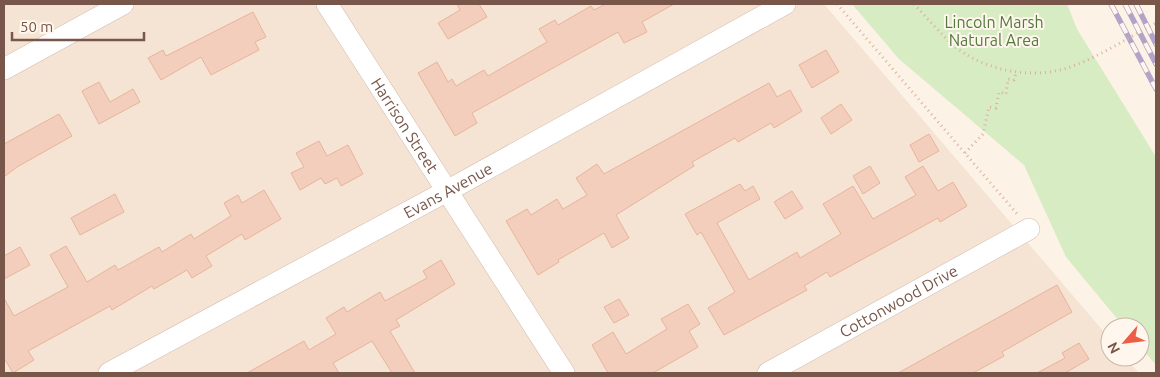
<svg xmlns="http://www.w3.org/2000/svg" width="1160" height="377" viewBox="0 0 1160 377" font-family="Ubuntu,sans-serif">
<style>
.residential{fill:#f5e4d4}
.green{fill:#d7ecc3}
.building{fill:#f4cebc;stroke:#e8b39c}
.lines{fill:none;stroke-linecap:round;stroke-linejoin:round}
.street-casing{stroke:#d2bbae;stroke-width:22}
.path{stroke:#d9b19f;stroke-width:3;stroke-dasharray:1 4;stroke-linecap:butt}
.street{stroke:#fff;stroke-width:21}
.rail-casing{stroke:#b4a3c8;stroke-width:5.5}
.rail{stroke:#fff7ed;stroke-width:4;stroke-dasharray:11;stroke-linecap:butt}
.path-bridge{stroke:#d9b19f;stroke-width:3;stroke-dasharray:1 4;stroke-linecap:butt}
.labels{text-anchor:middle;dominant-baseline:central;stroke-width:4;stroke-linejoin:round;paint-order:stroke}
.park-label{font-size:16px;fill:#53793d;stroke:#fff7ed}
.street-label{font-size:16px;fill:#785649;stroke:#fff7ed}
</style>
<rect width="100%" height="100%" fill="#fdf2e6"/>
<!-- residential -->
<path class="residential" d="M4 4H824L1110 339V357H1125L1139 373H4Z"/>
<!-- green -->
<path class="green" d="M852 4H1067L1077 29 1156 157V365L1140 346V327H1124L1066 257 1024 165 899 59Z"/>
<!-- building -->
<path class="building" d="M457 4H479L487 17 448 39 438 23 460 10Z
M606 4H674L642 22 647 32 624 43 618 32 472 113 477 123 455 136 418 73 437 62 448 82 452 79 456 86 484 70 488 76 547 42 539 29 555 20 558 25 591 6 594 10Z
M253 12 266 37 255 42 259 50 211 75 201 57 161 80 148 58 163 50 166 56 176 51Z
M826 50 839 72 812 88 799 65Z
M99 82 110 102 133 89 140 102 99 124 82 91Z
M769 83 777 97 790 90 802 111 774 128 771 123 738 142 735 138 692 162 694 166 616 215 629 238 612 248 604 233 558 260 559 262 538 275 506 221 527 209 531 215 557 199 563 209 587 195 576 178 597 164 604 174Z
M841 104 852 120 831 134 821 118Z
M59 114 72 136 17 167 4 177V144Z
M929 134 939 151 919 162 910 145Z
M319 141 327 156 348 145 363 174 341 186 337 178 325 184 321 178 300 190 291 173 304 167 296 153Z
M870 166 880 183 863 194 853 176Z
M923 166 938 191 953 182 967 206 940 222 938 218 830 277 827 272 804 286 807 290 724 335 708 308 735 292 701 232 697 235 685 214 740 184 745 191 753 186 760 199 717 223 749 280 797 252 800 258 841 234 823 204 853 186 873 219 916 195 905 177Z
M264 190 281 219 245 240 242 234 206 256 212 266 192 278 187 270 154 289 152 286 112 310 110 306 28 351 34 360 13 373 4 358V298L14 316 68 287 50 255 66 246 87 282 115 265 118 270 159 247 162 252 191 234 194 239 231 216 224 203 238 195 242 203Z
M792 191 803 208 785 219 774 202Z
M115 194 124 212 80 235 71 218Z
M20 247 30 265 4 279V256Z
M441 260 455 284 396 320 400 326 390 331 415 373H392L372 341 333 363 339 373H247L304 341 309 350 336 334 326 318 344 307 347 312 380 292 385 301 427 278 423 271Z
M1057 285 1072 312 1002 352 1004 356 973 373H898Z
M619 299 629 315 614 323 604 307Z
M688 304 700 324 689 331 698 347 653 373H608L592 345 613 332 626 354 667 329 661 319Z
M1079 343 1089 359 1065 373H1037L1065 358 1062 353Z"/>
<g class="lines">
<defs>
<g id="street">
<path id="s1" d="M327 4 564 373"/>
<path d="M4 69 123 4"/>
<path id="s2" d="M109 373 447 191 785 4"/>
<path id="s3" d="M768 373 1029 229"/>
</g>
</defs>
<!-- street casing -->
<use href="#street" class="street-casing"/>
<!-- path -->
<path class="path" d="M837 4 1018 215
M965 153 983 134 989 107 996 108 999 92 1006 94 1008 79 1014 80 1016 72"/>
<!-- street -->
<use href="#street" class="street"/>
<defs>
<path id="rail" d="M1111 4 1156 89
M1125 4 1156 64
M1136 4 1156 44"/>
</defs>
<!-- rail casing -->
<use href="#rail" class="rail-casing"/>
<!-- rail -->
<use href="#rail" class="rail"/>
<!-- path-bridge -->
<path class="path-bridge" d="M914 4C927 18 940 33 954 46 984 70 1030 80 1067 68 1098 58 1127 38 1156 23"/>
</g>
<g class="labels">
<!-- park labels -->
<g class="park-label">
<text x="994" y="22">Lincoln Marsh<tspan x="994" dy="18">Natural Area</tspan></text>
</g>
<!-- street labels -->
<g class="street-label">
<text stroke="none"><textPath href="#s1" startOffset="144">Harrison Street</textPath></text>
<text stroke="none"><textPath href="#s2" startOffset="385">Evans Avenue</textPath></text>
<text stroke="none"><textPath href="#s3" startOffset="149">Cottonwood Drive</textPath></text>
</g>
</g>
<!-- border -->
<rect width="1160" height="377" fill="none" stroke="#785649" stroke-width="10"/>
<!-- north arrow -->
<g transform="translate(1125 342) rotate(242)"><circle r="24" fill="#fff7ed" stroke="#c9b7ab"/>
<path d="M0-4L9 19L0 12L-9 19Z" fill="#ec5e46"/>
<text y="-8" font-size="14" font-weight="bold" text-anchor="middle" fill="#785649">N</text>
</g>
<!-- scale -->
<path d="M12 32v8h132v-8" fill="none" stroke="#785649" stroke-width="2.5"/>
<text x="20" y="32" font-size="15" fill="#785649" stroke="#fff7ed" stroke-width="4" paint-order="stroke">50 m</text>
</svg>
